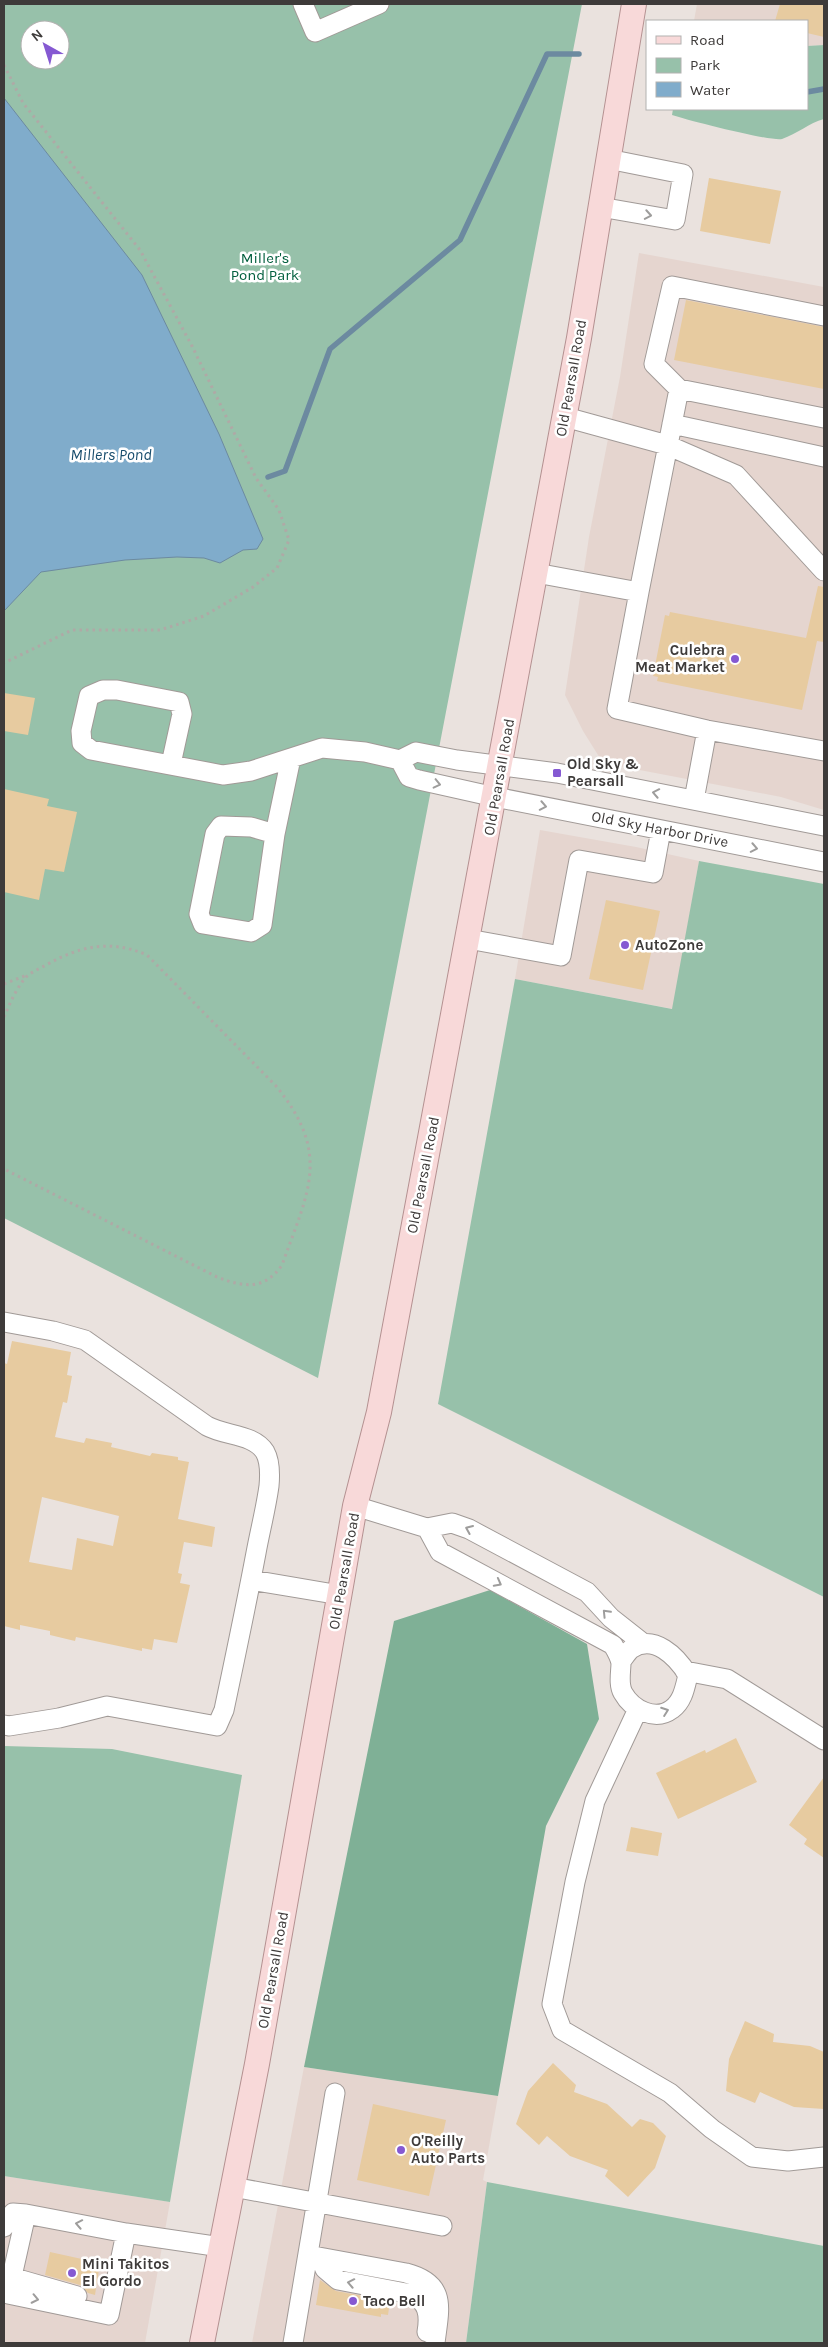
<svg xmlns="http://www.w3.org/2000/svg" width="828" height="2347" viewBox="0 0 828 2347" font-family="Karla,sans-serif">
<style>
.built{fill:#e5d5cf}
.green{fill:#97c1aa;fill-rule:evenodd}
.forest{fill:#7fb096}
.water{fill:#80accb;stroke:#6c8aa0}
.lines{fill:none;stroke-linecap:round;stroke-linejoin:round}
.stream{stroke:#6c8aa0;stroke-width:5.5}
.building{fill:#e7cba0;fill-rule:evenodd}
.minor-casing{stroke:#a19a97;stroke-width:21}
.major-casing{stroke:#b49191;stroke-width:26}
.path{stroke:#afa9a6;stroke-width:3;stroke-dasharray:2.5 4;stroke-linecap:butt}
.minor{stroke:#fff;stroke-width:19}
.major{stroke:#f8d9d9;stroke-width:24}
.oneway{stroke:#9e9d9c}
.poi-dot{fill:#8559d2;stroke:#fff;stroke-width:2}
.labels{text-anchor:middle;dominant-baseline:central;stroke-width:5;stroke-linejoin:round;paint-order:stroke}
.park-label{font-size:15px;fill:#025f3e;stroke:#fff}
.street-label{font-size:15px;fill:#3e3b3a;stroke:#fff}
.poi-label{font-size:15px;font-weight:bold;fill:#3e3b3a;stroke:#fff;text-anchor:start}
.water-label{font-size:16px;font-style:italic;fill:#184d6d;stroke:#fff}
</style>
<rect width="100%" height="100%" fill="#eae2de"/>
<!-- built -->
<path class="built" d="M697 4H824V45L807 46V21H694Z
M639 253 824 287V810L781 797 603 763 583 731 565 695 589 537 620 377Z
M540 830 636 847 699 861 673 1009 515 979Z
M304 2067 498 2096 483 2180 487 2182 466 2343H252Z
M4 2176 170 2202 145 2343H4Z"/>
<!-- green -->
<path class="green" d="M4 4H582L318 1378 4 1218ZM30 30H60V60H30Z
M824 45V119C809 123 797 134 782 139 772 142 687 120 672 115L673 109H807V46Z
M699 861 824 884V1597L438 1404 515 979 672 1009Z
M4 1746 112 1749 242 1775 170 2202 4 2176Z
M487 2182 824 2246V2343H466Z"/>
<!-- forest -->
<path class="forest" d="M490 1590 587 1644 599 1719 546 1826 498 2096 304 2067 394 1621Z"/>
<!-- water -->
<path class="water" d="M4 98 142 275 219 434 263 539 257 549 243 550 220 563 204 558 177 557 125 560 41 572 4 611Z"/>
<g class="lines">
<!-- stream -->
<path class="stream" d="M807 92 824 89
M268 477 285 471 330 349 460 240 547 54H579"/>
</g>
<!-- building -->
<path class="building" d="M780 4H824V37L807 33V21H775Z
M709 178 781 191 770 244 700 231Z
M686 300 824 327V389L674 360Z
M818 586 824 587V642L817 641 802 710 657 681 658 677 653 676 665 615 669 616 670 612 806 638Z
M4 693 35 698 28 735 4 731Z
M4 789 49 799 47 806 77 812 64 872 45 869 39 900 4 892Z
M606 900 660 911 643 990 589 979Z
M12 1341 71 1352 67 1375 72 1376 67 1403 63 1402 55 1437 84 1443 86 1438 112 1443 111 1447 150 1456 152 1453 178 1457V1460L189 1462 178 1519 215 1527 212 1547 184 1542 178 1573 182 1574 180 1583 190 1585 177 1643 154 1639 152 1650 142 1648V1651L76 1637 75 1641 50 1635V1631L20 1625V1630L4 1626V1363L7 1364ZM42 1497 119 1516 113 1546 77 1538 72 1570 29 1562Z
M736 1738 757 1782 678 1819 656 1773 705 1750 706 1753Z
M824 1777V1858L804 1844 807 1839 789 1825Z
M631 1827 662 1833 658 1856 626 1851Z
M745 2021 774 2034 773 2042 810 2046 824 2052V2109L794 2107 760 2092 755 2103 726 2091 729 2059Z
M553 2063 576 2085 574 2092 607 2104 632 2127 640 2119 653 2123 666 2136 655 2168 628 2197 605 2176 608 2170 570 2156 547 2136 539 2145 516 2124 528 2091Z
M373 2104 446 2120 429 2196 357 2180Z
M50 2252 100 2263 95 2295 88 2293 80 2285 45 2275Z
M320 2280 336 2291 390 2301 388 2315 381 2314V2317L316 2305Z"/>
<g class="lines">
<defs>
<path id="minor" d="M303 4 315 32 379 4
M600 207 675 220 683 174 608 159
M679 389 654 364 672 286 824 316
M565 417 667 445 736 475 824 571
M672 424 824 457
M536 573 639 592 617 709 707 730 824 751
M639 592 679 389 824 418
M400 760 409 777 419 780 495 797 824 862
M171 764 182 714 179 702 117 690H103L89 696 81 731 82 743 91 750 223 775 251 771 291 758
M694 800 707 730
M275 834 251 827 221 826 215 834 199 914 203 924 251 932 262 925 275 834 291 758 322 748 365 752 400 760 416 752 457 760 557 773 824 826
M468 939 561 956 579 860 653 873 661 830
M4 1322 53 1331 85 1340 207 1426C225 1436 254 1434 265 1452 270 1461 270 1475 269 1486 266 1508 260 1531 256 1553 246 1606 235 1658 224 1710L217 1726 107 1706 59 1718 9 1726 4 1725
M355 1506 427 1528 452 1523 469 1529 587 1592 611 1618 644 1644
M427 1528 440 1552 613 1645C616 1650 620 1657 621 1663 621 1672 618 1684 623 1693 632 1709 655 1722 672 1709 683 1701 685 1687 688 1675 677 1657 654 1633 631 1649 627 1652 624 1658 621 1661
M251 1580 340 1595
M685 1671 727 1679 824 1740
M638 1709 595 1801 575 1882 552 2004 562 2030 670 2093 712 2129 752 2157 788 2161 824 2157
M233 2187 442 2226
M4 2227 13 2213 26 2214
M126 2233 109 2315 8 2294 26 2214 126 2233 221 2247
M308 2255 406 2273C448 2284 439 2309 435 2343
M320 2258 325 2269 338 2280 411 2294C428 2302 430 2314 427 2332
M4 2275 77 2296
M293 2343 335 2093"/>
<path id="major" d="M202 2343 257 2064 355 1506 379 1412 579 338 634 4"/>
</defs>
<!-- minor casing -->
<use href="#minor" class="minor-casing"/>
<!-- major casing -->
<use href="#major" class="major-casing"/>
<!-- path -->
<path class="path" d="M4 65 23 103 140 250 192 346 256 478 279 510 289 540 277 568 253 587 204 616 160 630H72L4 663
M4 984 27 975
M4 1017C10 1003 16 989 26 977 31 972 39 969 46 965 80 946 110 939 147 955L276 1086C332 1154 308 1192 282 1265 264 1291 243 1287 217 1277L4 1169"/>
<!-- minor -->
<use href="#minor" class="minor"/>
<!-- major -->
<use href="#major" class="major"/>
</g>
<!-- one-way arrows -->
<defs><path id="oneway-chevron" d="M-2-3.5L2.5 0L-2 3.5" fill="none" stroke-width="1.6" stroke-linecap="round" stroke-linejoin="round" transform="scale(1.25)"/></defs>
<g class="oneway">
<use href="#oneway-chevron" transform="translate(648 215) rotate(10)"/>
<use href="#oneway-chevron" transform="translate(437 784) rotate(13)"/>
<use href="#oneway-chevron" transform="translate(656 793) rotate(-169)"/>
<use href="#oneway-chevron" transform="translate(543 806) rotate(11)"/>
<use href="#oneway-chevron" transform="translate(754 848) rotate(11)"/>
<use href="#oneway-chevron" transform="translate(469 1529) rotate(-157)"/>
<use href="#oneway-chevron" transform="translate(498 1583) rotate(28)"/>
<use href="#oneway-chevron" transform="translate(606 1613) rotate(-134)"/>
<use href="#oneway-chevron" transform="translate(665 1711) rotate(-20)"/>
<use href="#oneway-chevron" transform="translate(79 2224) rotate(-169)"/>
<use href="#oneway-chevron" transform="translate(351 2283) rotate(-169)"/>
<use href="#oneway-chevron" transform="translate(35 2299) rotate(12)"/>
</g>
<!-- markers -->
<g class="poi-dot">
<circle cx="735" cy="659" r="5"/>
<rect x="552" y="768" width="10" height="10" rx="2.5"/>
<circle cx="625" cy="945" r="5"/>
<circle cx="401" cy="2150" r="5"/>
<circle cx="72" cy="2273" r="5"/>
<circle cx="353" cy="2301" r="5"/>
</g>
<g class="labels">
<!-- park labels -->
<g class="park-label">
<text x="265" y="258">Miller's<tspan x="265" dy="17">Pond Park</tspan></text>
</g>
<!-- street labels -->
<g class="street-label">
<text transform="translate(571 378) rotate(-80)">Old Pearsall Road</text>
<text transform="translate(499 777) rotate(-80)">Old Pearsall Road</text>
<text transform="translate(660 829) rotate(11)">Old Sky Harbor Drive</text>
<text transform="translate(423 1175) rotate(-79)">Old Pearsall Road</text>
<text transform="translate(344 1571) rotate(-80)">Old Pearsall Road</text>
<text transform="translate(273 1970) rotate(-80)">Old Pearsall Road</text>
</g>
<!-- poi labels -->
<g class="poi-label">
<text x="725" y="650" text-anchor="end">Culebra<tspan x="725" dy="17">Meat Market</tspan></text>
<text x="567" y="764">Old Sky &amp;<tspan x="567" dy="17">Pearsall</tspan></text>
<text x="635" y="945">AutoZone</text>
<text x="411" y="2141">O'Reilly<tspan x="411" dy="17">Auto Parts</tspan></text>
<text x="82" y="2264">Mini Takitos<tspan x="82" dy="17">El Gordo</tspan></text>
<text x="363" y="2301">Taco Bell</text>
</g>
<!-- water labels -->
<g class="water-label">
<text x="111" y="454">Millers Pond</text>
</g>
</g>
<!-- border -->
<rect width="828" height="2347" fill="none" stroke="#3e3b3a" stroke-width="10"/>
<!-- legend -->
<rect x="646" y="20" width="162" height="90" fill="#ffffff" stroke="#b2b1b0"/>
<rect x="656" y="36" width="25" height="8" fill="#f8d9d9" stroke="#b2b1b0"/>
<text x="690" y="45" font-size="15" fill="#3e3b3a">Road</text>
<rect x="656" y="58" width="25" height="15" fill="#97c1aa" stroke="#b2b1b0"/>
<text x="690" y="70" font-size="15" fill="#3e3b3a">Park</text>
<rect x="656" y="82" width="25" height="15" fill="#80accb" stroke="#b2b1b0"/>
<text x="690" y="95" font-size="15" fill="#3e3b3a">Water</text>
<!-- north arrow -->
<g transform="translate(45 45) rotate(321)"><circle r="24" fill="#ffffff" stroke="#b2b1b0"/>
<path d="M0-4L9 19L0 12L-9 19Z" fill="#8559d2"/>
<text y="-8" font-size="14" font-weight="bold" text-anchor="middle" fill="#3e3b3a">N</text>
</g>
</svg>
